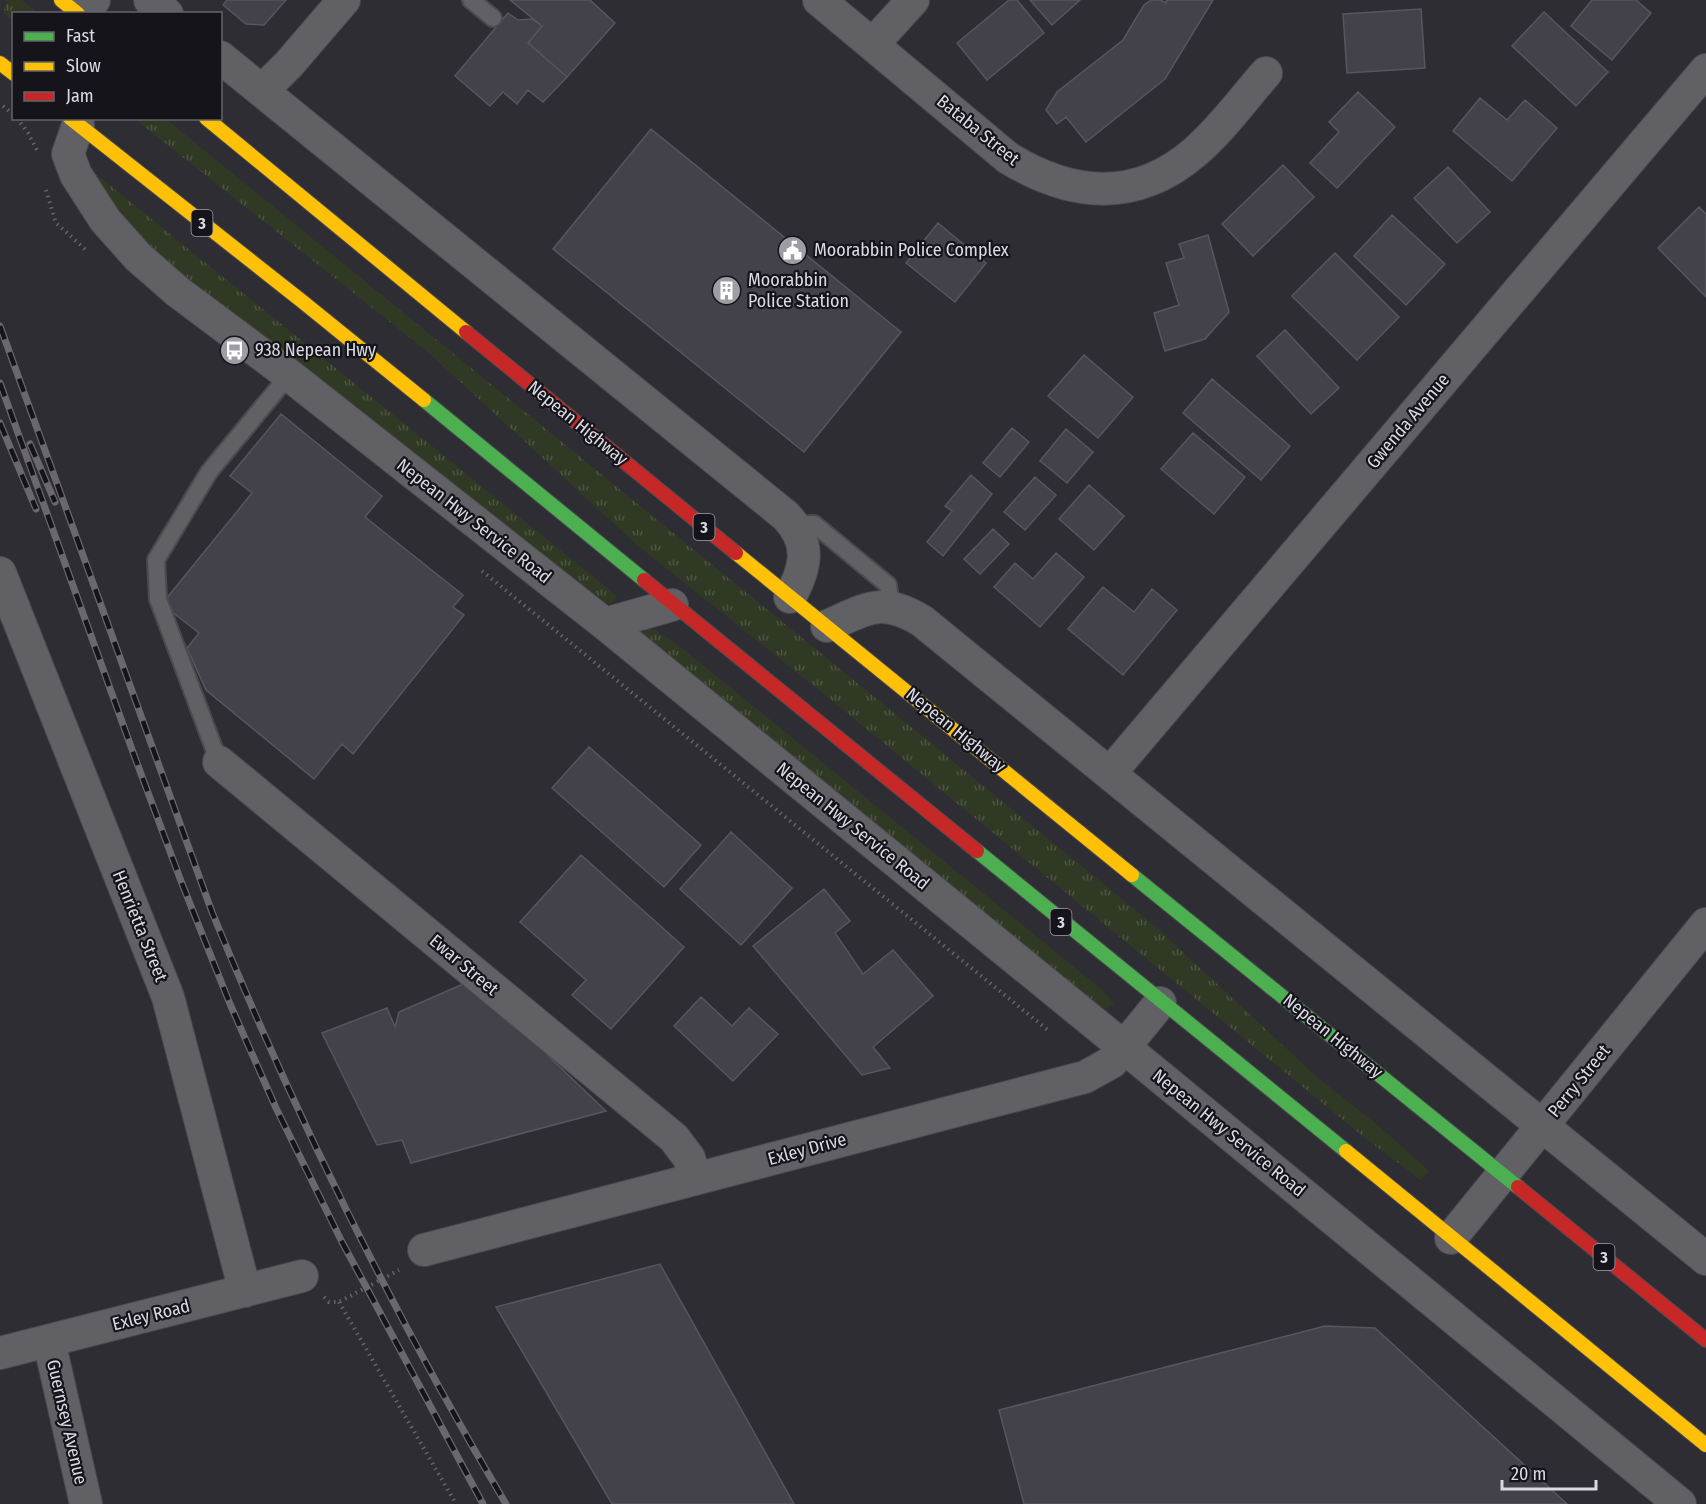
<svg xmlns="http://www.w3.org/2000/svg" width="1706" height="1504" viewBox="0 0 1706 1504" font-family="'Fira Sans Condensed',sans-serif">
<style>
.grass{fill:url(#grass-tufts)}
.building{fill:#43424a;stroke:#57565c;stroke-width:1.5}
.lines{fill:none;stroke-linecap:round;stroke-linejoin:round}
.lane-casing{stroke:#4a4a4f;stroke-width:20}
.street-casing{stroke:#4a4a4f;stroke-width:34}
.fast-casing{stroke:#4a4a4f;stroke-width:16}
.slow-casing{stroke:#4a4a4f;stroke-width:16}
.jam-casing{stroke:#4a4a4f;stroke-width:16}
.path{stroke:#65646a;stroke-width:4;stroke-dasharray:1.5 4.5;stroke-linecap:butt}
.lane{stroke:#616165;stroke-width:16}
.street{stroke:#616165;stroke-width:32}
.fast{stroke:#4caf50;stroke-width:14}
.slow{stroke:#ffc107;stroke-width:14}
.jam{stroke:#c62828;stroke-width:14}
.rail-casing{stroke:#6a686e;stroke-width:7}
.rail{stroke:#15141a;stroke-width:4.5;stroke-dasharray:14;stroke-linecap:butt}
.labels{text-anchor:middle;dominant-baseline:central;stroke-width:4.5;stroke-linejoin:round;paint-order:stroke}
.shield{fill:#15141a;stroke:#a09fa6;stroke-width:1.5}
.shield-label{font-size:16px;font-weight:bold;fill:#dbdae2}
.street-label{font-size:18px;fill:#dbdae2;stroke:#15141a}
.poi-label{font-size:18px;fill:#dbdae2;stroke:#15141a;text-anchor:start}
</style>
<defs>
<pattern id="grass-tufts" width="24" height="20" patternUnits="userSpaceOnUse" patternTransform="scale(1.5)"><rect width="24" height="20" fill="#303923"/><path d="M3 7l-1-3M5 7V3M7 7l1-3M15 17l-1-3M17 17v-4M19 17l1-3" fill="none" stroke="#4d5543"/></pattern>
</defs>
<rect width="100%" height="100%" fill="#2e2d34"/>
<!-- grass -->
<path class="grass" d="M7 0H22L38 13 14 14 13 20 3 13Z
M135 119H166L1155 926 1318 1078 1380 1127 1429 1171 1421 1180 1370 1142 820 691 637 545 430 354Z
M80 161 617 596 611 604 592 595 370 417 136 241Z
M645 628 655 630 677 644 1101 989 1114 1003 1107 1009 1100 1007 640 635Z"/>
<!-- building -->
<path class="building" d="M227 0H286L264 25 246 24 223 5Z
M510 0H590L615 23 567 77 528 43 542 26Z
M1009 0H1017L1044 33 987 80 957 43Z
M1030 0H1080L1052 25Z
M1151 0H1160L1166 3 1167 0H1213L1165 79 1086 142 1066 117 1057 124 1046 110 1057 92 1123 40 1144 5Z
M1592 0H1636L1651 13 1612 60 1571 26Z
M1421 9 1425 68 1347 73 1343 14Z
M1544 12 1608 72 1576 106 1512 46Z
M508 13 518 20 532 19 542 26 528 43 567 77 543 102 528 90 517 104 503 92 490 106 455 76Z
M1358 92 1395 127 1337 188 1310 163 1339 132 1329 122Z
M1480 98 1507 120 1525 100 1557 128 1512 181 1453 131Z
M651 129 901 332 804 452 553 249Z
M1283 165 1314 197 1253 256 1222 224Z
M1448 167 1490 212 1457 243 1414 198Z
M1699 207 1706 214V297L1658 248Z
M1392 215 1445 264 1406 305 1354 256Z
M938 223 986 263 955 302 906 263Z
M1208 235 1229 312 1205 339 1165 351 1154 313 1179 305 1166 263 1184 258 1179 244Z
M1335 253 1399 317 1357 360 1292 296Z
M1285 330 1339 388 1311 414 1257 356Z
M1084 355 1133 397 1098 438 1048 396Z
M1212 379 1290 446 1261 480 1183 413Z
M281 414 382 496 365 517 463 595 453 607 464 615 353 754 342 744 314 779 206 690 187 648 199 633 162 604 252 493 230 476Z
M1012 428 1029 442 1000 477 983 463Z
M1066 429 1093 452 1067 483 1040 461Z
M1193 433 1245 477 1214 514 1161 469Z
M971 475 992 494 943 556 927 542 952 511 945 506Z
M1035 477 1056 495 1025 530 1004 512Z
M1089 485 1124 516 1094 550 1059 519Z
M993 529 1009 544 980 574 964 559Z
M1056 553 1084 577 1040 627 994 587 1015 563 1033 579Z
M1103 587 1134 612 1152 589 1177 610 1123 675 1068 629Z
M589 747 701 845 664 887 552 788Z
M731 832 792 888 741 945 680 889Z
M581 855 684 947 611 1029 572 995 586 980 520 922Z
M824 889 850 921 835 933 863 974 893 950 933 996 873 1047 890 1068 862 1075 753 946Z
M470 981 606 1111 411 1163 402 1140 377 1145 322 1033 387 1008 395 1027 399 1012Z
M701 997 732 1026 749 1008 778 1034 733 1081 674 1026Z
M660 1264 794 1504H612L496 1307Z
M1325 1326 1375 1328 1567 1504H1024L999 1410Z"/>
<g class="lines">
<defs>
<path id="lane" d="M471 0 493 18
M795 525 814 524 888 585 891 606
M219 762 158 599 156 560 209 472 289 375"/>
<path id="street" d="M150 0 167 14
M819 0 1008 158C1072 197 1136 203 1195 152 1222 129 1243 99 1266 73
M82 14 94 0
M873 44 913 0
M220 57 786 516C811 543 807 566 790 597
M262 91 289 64 344 0
M78 125 68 154 76 175 105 220 138 257 178 292 289 375 605 624 1125 1048 1680 1504
M0 573 168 997 245 1291
M605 624 672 605
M827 626C867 609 881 596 922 621L1706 1259
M219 762 674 1138 689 1158 695 1178
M1110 773 1706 70
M1451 1238 1706 924
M424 1250 1085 1077 1112 1062 1160 1003
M49 1341 86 1504
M0 1353 302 1276"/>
<path id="fast" d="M424 400 644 580
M977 851 1346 1151
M1132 875 1518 1187"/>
<path id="slow" d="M61 0 78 14
M0 63 14 74
M70 118 303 302 424 400
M206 118 466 332
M736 553 1132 875
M1346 1151 1706 1445"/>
<path id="jam" d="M466 332 736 553
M644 580 977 851
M1518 1187 1706 1340"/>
</defs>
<!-- lane casing -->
<use href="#lane" class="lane-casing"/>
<!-- street casing -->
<use href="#street" class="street-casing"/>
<!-- fast casing -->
<use href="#fast" class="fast-casing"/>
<!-- slow casing -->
<use href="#slow" class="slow-casing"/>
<!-- jam casing -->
<use href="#jam" class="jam-casing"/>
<!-- path -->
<path class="path" d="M3 106 14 115
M17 118 28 133 37 150
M46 190 56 223 87 251
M482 571 1049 1031
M324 1297 329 1302H339L399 1270
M339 1302 456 1504"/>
<!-- lane -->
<use href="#lane" class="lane"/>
<!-- street -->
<use href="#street" class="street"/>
<!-- fast -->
<use href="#fast" class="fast"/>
<!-- slow -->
<use href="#slow" class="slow"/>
<!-- jam -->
<use href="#jam" class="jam"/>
<defs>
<path id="rail" d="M0 326 212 912C295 1115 394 1315 506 1504
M0 383 134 755 181 881 230 1004 276 1108 342 1242 483 1504
M0 423 36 509
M30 444 55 502"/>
</defs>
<!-- rail casing -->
<use href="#rail" class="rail-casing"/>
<!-- rail -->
<use href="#rail" class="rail"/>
</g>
<!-- icons -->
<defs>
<symbol id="civic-disc" viewBox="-11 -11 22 22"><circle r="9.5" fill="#9e9da5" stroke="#15141a"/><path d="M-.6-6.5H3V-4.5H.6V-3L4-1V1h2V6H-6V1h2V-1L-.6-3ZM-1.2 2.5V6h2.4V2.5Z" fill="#fff"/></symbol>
<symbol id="building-disc" viewBox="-11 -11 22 22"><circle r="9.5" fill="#9e9da5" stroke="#15141a"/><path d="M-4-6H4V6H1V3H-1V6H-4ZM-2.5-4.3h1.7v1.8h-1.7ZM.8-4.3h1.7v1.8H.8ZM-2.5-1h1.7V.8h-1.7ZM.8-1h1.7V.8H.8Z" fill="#fff"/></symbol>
<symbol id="bus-disc" viewBox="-11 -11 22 22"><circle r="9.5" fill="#9e9da5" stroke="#15141a"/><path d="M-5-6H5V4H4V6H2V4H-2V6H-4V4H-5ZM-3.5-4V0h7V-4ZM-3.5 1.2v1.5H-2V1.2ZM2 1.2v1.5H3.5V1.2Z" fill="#fff"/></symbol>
</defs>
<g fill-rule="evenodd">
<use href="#civic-disc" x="776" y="234" width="33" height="33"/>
<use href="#building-disc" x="710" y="274" width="33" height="33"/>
<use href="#bus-disc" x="218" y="334" width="33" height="33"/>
</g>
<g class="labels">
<!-- shield labels -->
<g class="shield">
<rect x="191.5" y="210" width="21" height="26" rx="4.5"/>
<rect x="693.5" y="514" width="21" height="26" rx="4.5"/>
<rect x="1050.5" y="909" width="21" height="26" rx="4.5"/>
<rect x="1593.5" y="1244" width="21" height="26" rx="4.5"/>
</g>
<g class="shield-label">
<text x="202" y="223">3</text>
<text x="704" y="527">3</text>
<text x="1061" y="922">3</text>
<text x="1604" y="1257">3</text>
</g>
<!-- street labels -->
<g class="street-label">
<text transform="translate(978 130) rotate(39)">Bataba Street</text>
<text transform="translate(1408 421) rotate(-50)">Gwenda Avenue</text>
<text transform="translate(578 423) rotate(39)">Nepean Highway</text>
<text transform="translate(474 521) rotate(38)">Nepean Hwy Service Road</text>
<text transform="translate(956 730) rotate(39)">Nepean Highway</text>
<text transform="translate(853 826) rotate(39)">Nepean Hwy Service Road</text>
<text transform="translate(140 926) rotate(68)">Henrietta Street</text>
<text transform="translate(464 965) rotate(40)">Ewar Street</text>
<text transform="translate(1333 1036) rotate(39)">Nepean Highway</text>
<text transform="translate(1579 1081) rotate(-51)">Perry Street</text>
<text transform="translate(1229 1133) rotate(39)">Nepean Hwy Service Road</text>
<text transform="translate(807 1149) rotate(-15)">Exley Drive</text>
<text transform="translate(151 1315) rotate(-14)">Exley Road</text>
<text transform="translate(67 1422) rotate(77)">Guernsey Avenue</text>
</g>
<!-- poi labels -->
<g class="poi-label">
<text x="814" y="250">Moorabbin Police Complex</text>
<text x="748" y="280">Moorabbin<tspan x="748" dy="21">Police Station</tspan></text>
<text x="255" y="350">938 Nepean Hwy</text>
</g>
</g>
<!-- legend -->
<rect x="12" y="12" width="210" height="108" fill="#15141a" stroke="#64636a" stroke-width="1.5"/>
<rect x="24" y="32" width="30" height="9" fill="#4caf50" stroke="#64636a" stroke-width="1.5"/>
<text x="66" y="42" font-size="18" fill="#dbdae2">Fast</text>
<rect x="24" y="62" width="30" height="9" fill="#ffc107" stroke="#64636a" stroke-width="1.5"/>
<text x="66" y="72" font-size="18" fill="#dbdae2">Slow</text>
<rect x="24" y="92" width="30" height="9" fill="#c62828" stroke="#64636a" stroke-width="1.5"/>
<text x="66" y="102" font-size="18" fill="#dbdae2">Jam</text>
<!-- scale -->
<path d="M1502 1480v9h94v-9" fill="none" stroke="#dbdae2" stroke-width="3"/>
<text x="1511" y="1480" font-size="18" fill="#dbdae2" stroke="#15141a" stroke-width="4.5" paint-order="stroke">20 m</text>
</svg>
